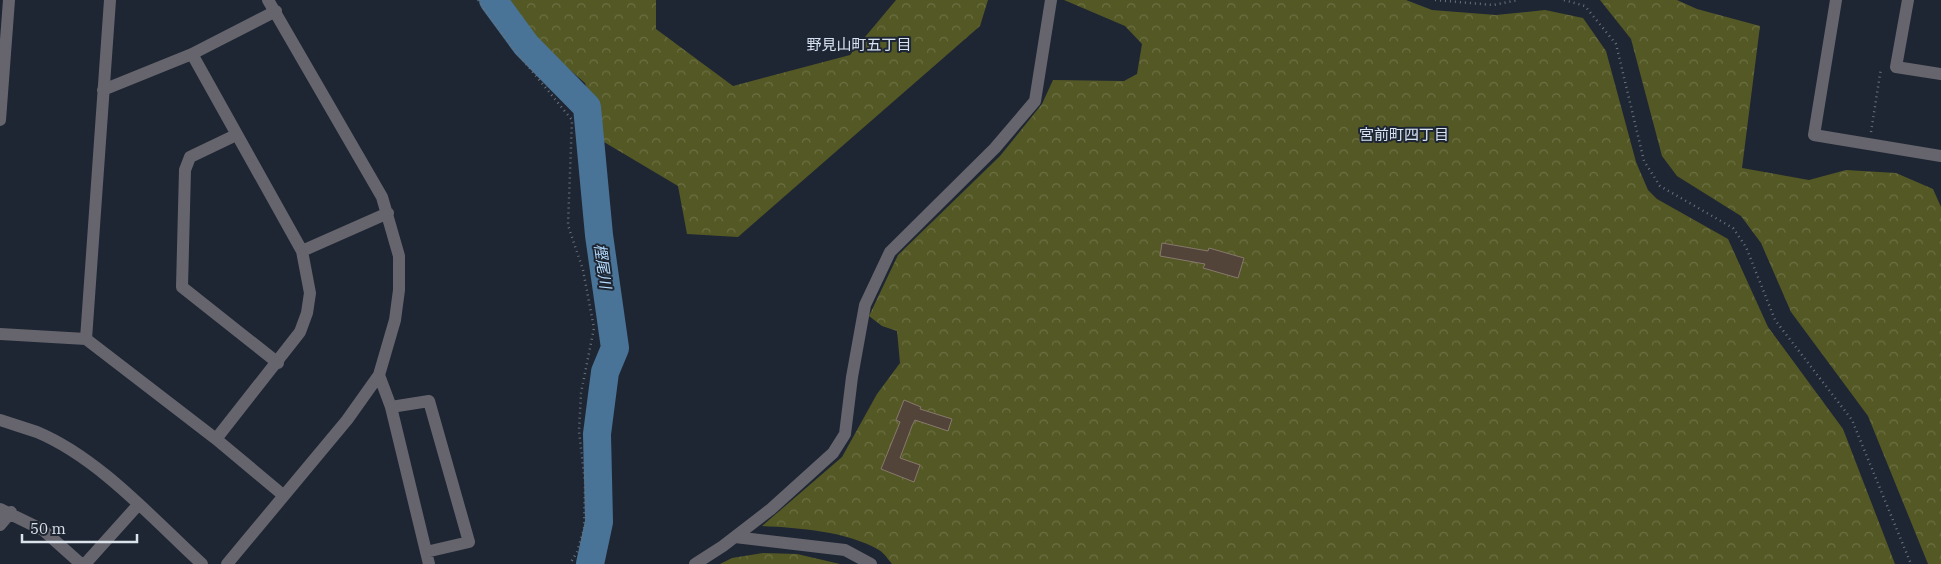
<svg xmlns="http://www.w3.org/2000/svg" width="1941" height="564" viewBox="0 0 1941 564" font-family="'IBM Plex Serif','Noto Sans JP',serif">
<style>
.forest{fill:url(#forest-crowns)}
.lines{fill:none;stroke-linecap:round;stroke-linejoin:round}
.river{stroke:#497497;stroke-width:28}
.building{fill:#524439;stroke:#87796c}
.path{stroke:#6b727d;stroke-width:2.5;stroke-dasharray:1 4;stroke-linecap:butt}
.street{stroke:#66656d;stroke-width:12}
.labels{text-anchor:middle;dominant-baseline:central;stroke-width:4;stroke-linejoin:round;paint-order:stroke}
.neighbourhood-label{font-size:15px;fill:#d7e2f3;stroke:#1e2633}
.water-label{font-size:15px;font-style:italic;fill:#b6ddff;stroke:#1e2633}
</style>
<defs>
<pattern id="forest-crowns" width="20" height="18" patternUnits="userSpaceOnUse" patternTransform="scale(1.25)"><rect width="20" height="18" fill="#545824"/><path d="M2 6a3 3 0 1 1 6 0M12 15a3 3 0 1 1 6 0" fill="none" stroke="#6c7044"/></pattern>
</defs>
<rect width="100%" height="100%" fill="#1e2633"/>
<!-- forest -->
<path class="forest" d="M509 0H656V29L733 86 850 55 896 0H988L980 26 738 237 687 234 678 186 604 142 585 83 529 35Z
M1064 0H1406L1432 10 1496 15 1545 10 1583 18 1606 51 1636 162 1648 190 1657 199 1728 239 1768 327 1843 429 1895 564H892C888 559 884 553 879 550 846 531 800 528 762 526L842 457 877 394 900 363 897 331 882 326 869 316 898 255 1000 156 1042 104 1053 80 1124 81 1137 74 1142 44 1125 26Z
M1600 0H1677L1697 9 1760 26 1742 168 1809 180 1846 170 1896 173 1933 189 1941 207V564H1928L1868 416 1791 312 1761 243 1741 216 1677 176 1662 156 1631 39Z
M763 553 797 554 840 564H720L732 558Z"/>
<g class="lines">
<!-- river -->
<path class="river" d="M493 0 526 45 587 107 599 235 615 348 605 372 597 434 599 522 590 564"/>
</g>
<!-- building -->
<path class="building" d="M1162 243 1208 251 1209 248 1244 258 1238 278 1203 268 1205 264 1160 256Z
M904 400 921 407 920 409 952 419 948 431 915 420 912 426 900 458 920 465 914 482 881 469 900 422 896 420Z"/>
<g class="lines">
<!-- path -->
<path class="path" d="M478 0 510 44 572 120 568 225 583 270 594 328 581 393 579 431 585 483 584 529 577 552 570 564
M1435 0 1493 5 1518 0
M1564 0 1585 6 1616 44 1644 161 1660 186 1733 228 1746 247 1775 320 1852 420 1911 564
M1871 132 1881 68"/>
<!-- street -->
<path class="street" d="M1836 0 1814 135 1941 156
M1908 0 1896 67 1941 74
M192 54 302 251 310 293 307 313 300 332 216 439
M103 90 192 54 276 11
M0 120 9 0
M236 135 190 157 185 170 182 287 278 363
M302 251 388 213
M0 334 86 339 216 439 283 495
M86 339 110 0
M379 375 391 407 429 564
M391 407 429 401 469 542 426 552
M0 420C12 424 25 428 37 432 99 458 153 519 202 564
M0 509 43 530 81 564
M0 525 11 512
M735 537 845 550 871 564
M85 564 138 505
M227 564 347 420 379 375 395 320 399 290V256L382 197 268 0
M695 564 723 546 771 509 833 453 845 434 852 377 865 305 890 252 995 148 1035 101 1051 0"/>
</g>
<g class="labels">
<!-- neighbourhood labels -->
<g class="neighbourhood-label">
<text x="859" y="44">野見山町五丁目</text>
<text x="1404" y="134">宮前町四丁目</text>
</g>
<!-- water labels -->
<g class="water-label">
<text transform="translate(603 266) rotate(82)">樫尾川</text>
</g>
</g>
<!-- scale -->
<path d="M22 534v8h115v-8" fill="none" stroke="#dce2ea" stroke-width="2.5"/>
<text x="30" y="534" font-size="15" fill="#dce2ea" stroke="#1e2633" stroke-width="4" paint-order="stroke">50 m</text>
</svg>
